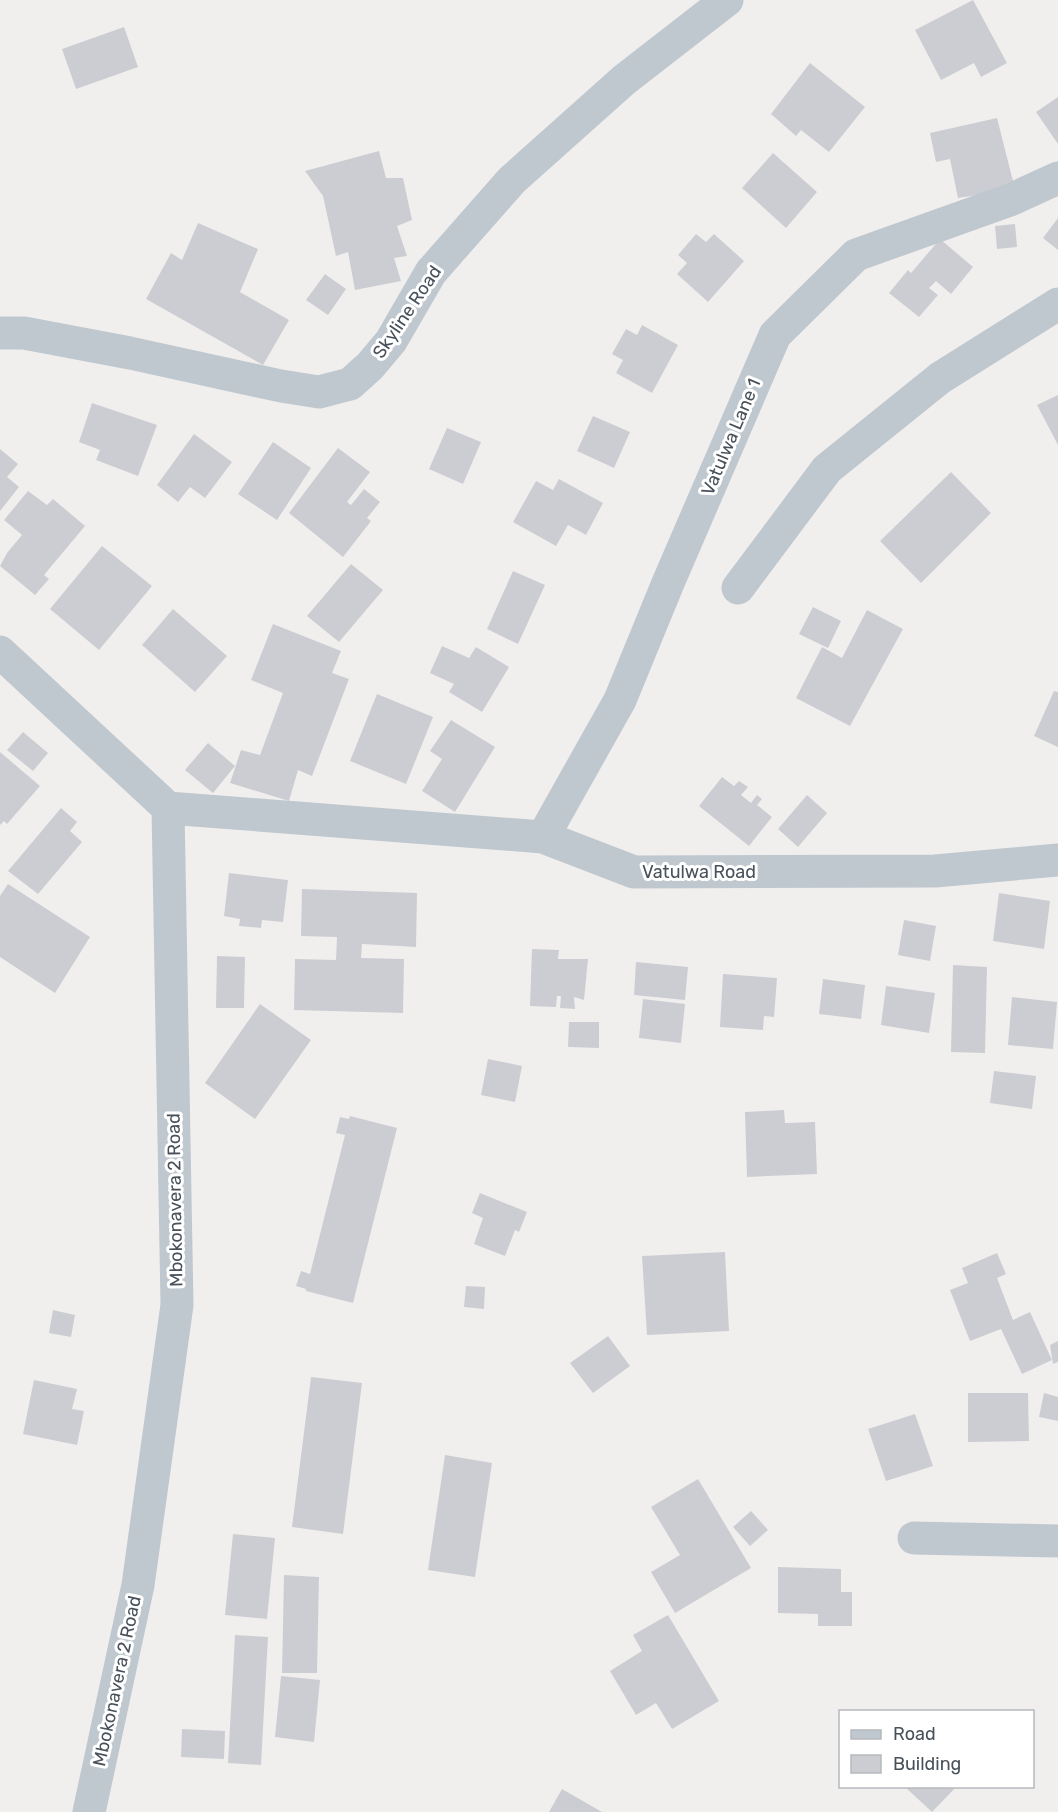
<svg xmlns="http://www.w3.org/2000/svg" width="1058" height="1812" viewBox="0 0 1058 1812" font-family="Rubik,sans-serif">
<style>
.building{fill:#cccdd3}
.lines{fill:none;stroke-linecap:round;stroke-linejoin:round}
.minor{stroke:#c0c8cf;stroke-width:33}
.labels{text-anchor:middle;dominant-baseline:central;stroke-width:6;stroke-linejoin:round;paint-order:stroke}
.street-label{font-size:18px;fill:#48515a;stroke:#fff}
</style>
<rect width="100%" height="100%" fill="#f1efee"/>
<!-- building -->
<path class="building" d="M973 0 1007 63 981 77 974 63 941 80 915 30Z
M124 27 138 67 76 89 62 49Z
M810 63 865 107 829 152 801 130 796 136 771 114Z
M1058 97V144L1036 112Z
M997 118 1015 189 958 198 950 159 936 162 930 133Z
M379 151 386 178H403L412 220 397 226 407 256 394 258 401 281 355 290 348 252 336 256 323 196 305 171Z
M773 153 817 192 786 228 742 188Z
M1058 218V250L1043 238Z
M198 223 258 249 240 292 289 320 263 365 146 299 171 253 182 260Z
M1015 224 1017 247 997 249 995 226Z
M696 234 706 242 714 234 744 261 708 302 677 274 687 263 678 255Z
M940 239 973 267 951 294 936 281 929 288 938 295 919 317 889 293 908 270 911 273Z
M325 274 346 289 328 315 306 300Z
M642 325 678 345 652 393 616 373 623 360 612 354 626 329 637 335Z
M1058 395V445L1037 405Z
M92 403 157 425 138 476 96 460 100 450 79 442Z
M593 416 630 432 614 468 577 451Z
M447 428 481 442 463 484 429 469Z
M194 434 232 462 205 498 190 487 178 502 157 485Z
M273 442 311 468 277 520 238 494Z
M338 448 370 472 347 502 351 505 364 489 380 502 367 518 371 521 343 557 289 513Z
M0 449 18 464 7 477 19 487 0 511Z
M951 472 991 513 921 583 880 541Z
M559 479 603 503 586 535 568 525 556 546 513 522 536 481 553 490Z
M28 491 47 505 53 499 85 526 44 575 49 579 35 595 0 566 7 553 22 535 4 520Z
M102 546 152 586 99 650 50 609Z
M351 564 383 590 339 642 307 616Z
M513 571 545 585 518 644 487 629Z
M813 607 841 621 828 648 799 634Z
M173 609 227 656 195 692 142 645Z
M867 610 903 629 850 726 796 698 822 647 842 658Z
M273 624 341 651 332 673 349 679 312 776 298 770 289 801 230 783 241 750 260 755 283 693 251 680Z
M442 646 469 658 476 647 509 667 482 712 449 692 454 684 430 673Z
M1054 691 1058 692V747L1034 736Z
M377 694 433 717 406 784 350 761Z
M451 720 495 747 455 812 422 791 442 759 430 751Z
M23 732 48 753 33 771 7 750Z
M208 743 235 766 213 793 185 770Z
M0 752 40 786 7 824 4 821 0 825Z
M722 777 734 786 739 781 748 787 741 795 751 803 757 795 762 799 757 805 772 817 749 846 699 806Z
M807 795 827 813 798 847 778 829Z
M61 808 77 822 70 831 82 842 38 894 8 871Z
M229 873 288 880 283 922 262 920 261 928 239 926 240 919 224 916Z
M8 884 90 937 55 993 0 957V896Z
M302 889 417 893 416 947 362 944 361 958 404 959 403 1013 294 1010 295 959 336 960 337 937 301 936Z
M999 893 1050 901 1044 949 993 941Z
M904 920 936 926 930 961 898 955Z
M532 949 559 950 558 959H588L584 1000 574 997 575 1009 560 1008 561 996H557L556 1007 530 1006Z
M217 956 245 957 244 1008H216Z
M636 962 688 967 685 1000 634 995Z
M953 965 987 967 985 1053 951 1052Z
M723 974 777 978 774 1017 764 1016 763 1030 720 1027Z
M823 979 865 985 861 1019 819 1014Z
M886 986 935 993 929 1033 881 1025Z
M1012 997 1057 1002 1053 1049 1008 1045Z
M643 999 685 1004 681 1043 639 1038Z
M260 1004 311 1040 255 1119 205 1083Z
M569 1022H599V1048L568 1047Z
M488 1059 522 1066 515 1102 481 1095Z
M994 1071 1036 1076 1032 1109 990 1103Z
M784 1110 785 1123 815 1122 817 1174 747 1177 745 1112Z
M350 1116 397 1128 353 1303 306 1291V1289L296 1286 301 1271 310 1274 345 1135 336 1133 340 1117 349 1119Z
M480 1193 527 1212 519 1232 515 1230 505 1256 474 1244 483 1218 472 1213Z
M725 1252 729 1331 647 1335 642 1256Z
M997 1253 1006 1274 997 1278 1013 1320 1030 1312 1052 1360 1022 1374 1001 1329 970 1341 950 1290 968 1283 962 1268Z
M466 1286 485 1287 484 1309 464 1307Z
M53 1310 75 1315 71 1337 49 1333Z
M608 1336 630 1366 593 1393 570 1363Z
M1058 1341V1362L1053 1364 1050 1345Z
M311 1377 362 1383 343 1534 292 1527Z
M34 1380 77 1389 72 1409 84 1411 77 1445 23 1434Z
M968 1393H1028L1029 1441 968 1442Z
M1044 1393 1058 1397V1421L1039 1417Z
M915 1414 933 1466 886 1481 868 1429Z
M445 1455 492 1463 475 1577 428 1570Z
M698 1479 751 1568 675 1613 651 1572 680 1555 651 1507Z
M751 1511 768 1530 750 1546 733 1527Z
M233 1534 275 1538 267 1619 225 1615Z
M778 1567 841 1569V1592H852V1626H818V1614L778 1613Z
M284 1575 319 1577 317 1673H282Z
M668 1615 719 1701 672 1729 656 1703 636 1715 610 1671 642 1651 633 1635Z
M235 1635 268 1637 261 1765 228 1763Z
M281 1676 320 1680 314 1742 275 1737Z
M182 1729 225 1731 224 1759 181 1757Z
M904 1786H957L932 1812Z
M562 1789 602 1812H549Z"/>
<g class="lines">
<!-- minor -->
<path class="minor" d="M0 333H24L130 353 281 386 319 392 350 384 370 366 391 341 431 272 512 180 624 80 727 0
M738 588 827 469 940 378 1058 304
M0 652 168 808 177 1305 138 1585 89 1812
M168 808 543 837 634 872 935 871 1058 860
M543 837 620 700 668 583 775 335 856 255 1010 200 1058 178
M914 1538 1058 1541"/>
</g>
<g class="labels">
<!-- street labels -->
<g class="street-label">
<text transform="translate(407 312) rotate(-56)">Skyline Road</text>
<text transform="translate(731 437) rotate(-67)">Vatulwa Lane 1</text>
<text x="699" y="872">Vatulwa Road</text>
<text transform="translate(175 1200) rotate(-91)">Mbokonavera 2 Road</text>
<text transform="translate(117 1681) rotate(-78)">Mbokonavera 2 Road</text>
</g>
</g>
<!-- legend -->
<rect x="839" y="1710" width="195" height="78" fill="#ffffff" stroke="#b6b9bd" stroke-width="1.5"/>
<rect x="851" y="1730" width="30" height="9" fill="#c0c8cf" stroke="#b6b9bd" stroke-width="1.5"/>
<text x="893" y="1740" font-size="18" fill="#48515a">Road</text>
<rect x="851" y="1755" width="30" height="18" fill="#cccdd3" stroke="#b6b9bd" stroke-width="1.5"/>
<text x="893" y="1770" font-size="18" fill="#48515a">Building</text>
</svg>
